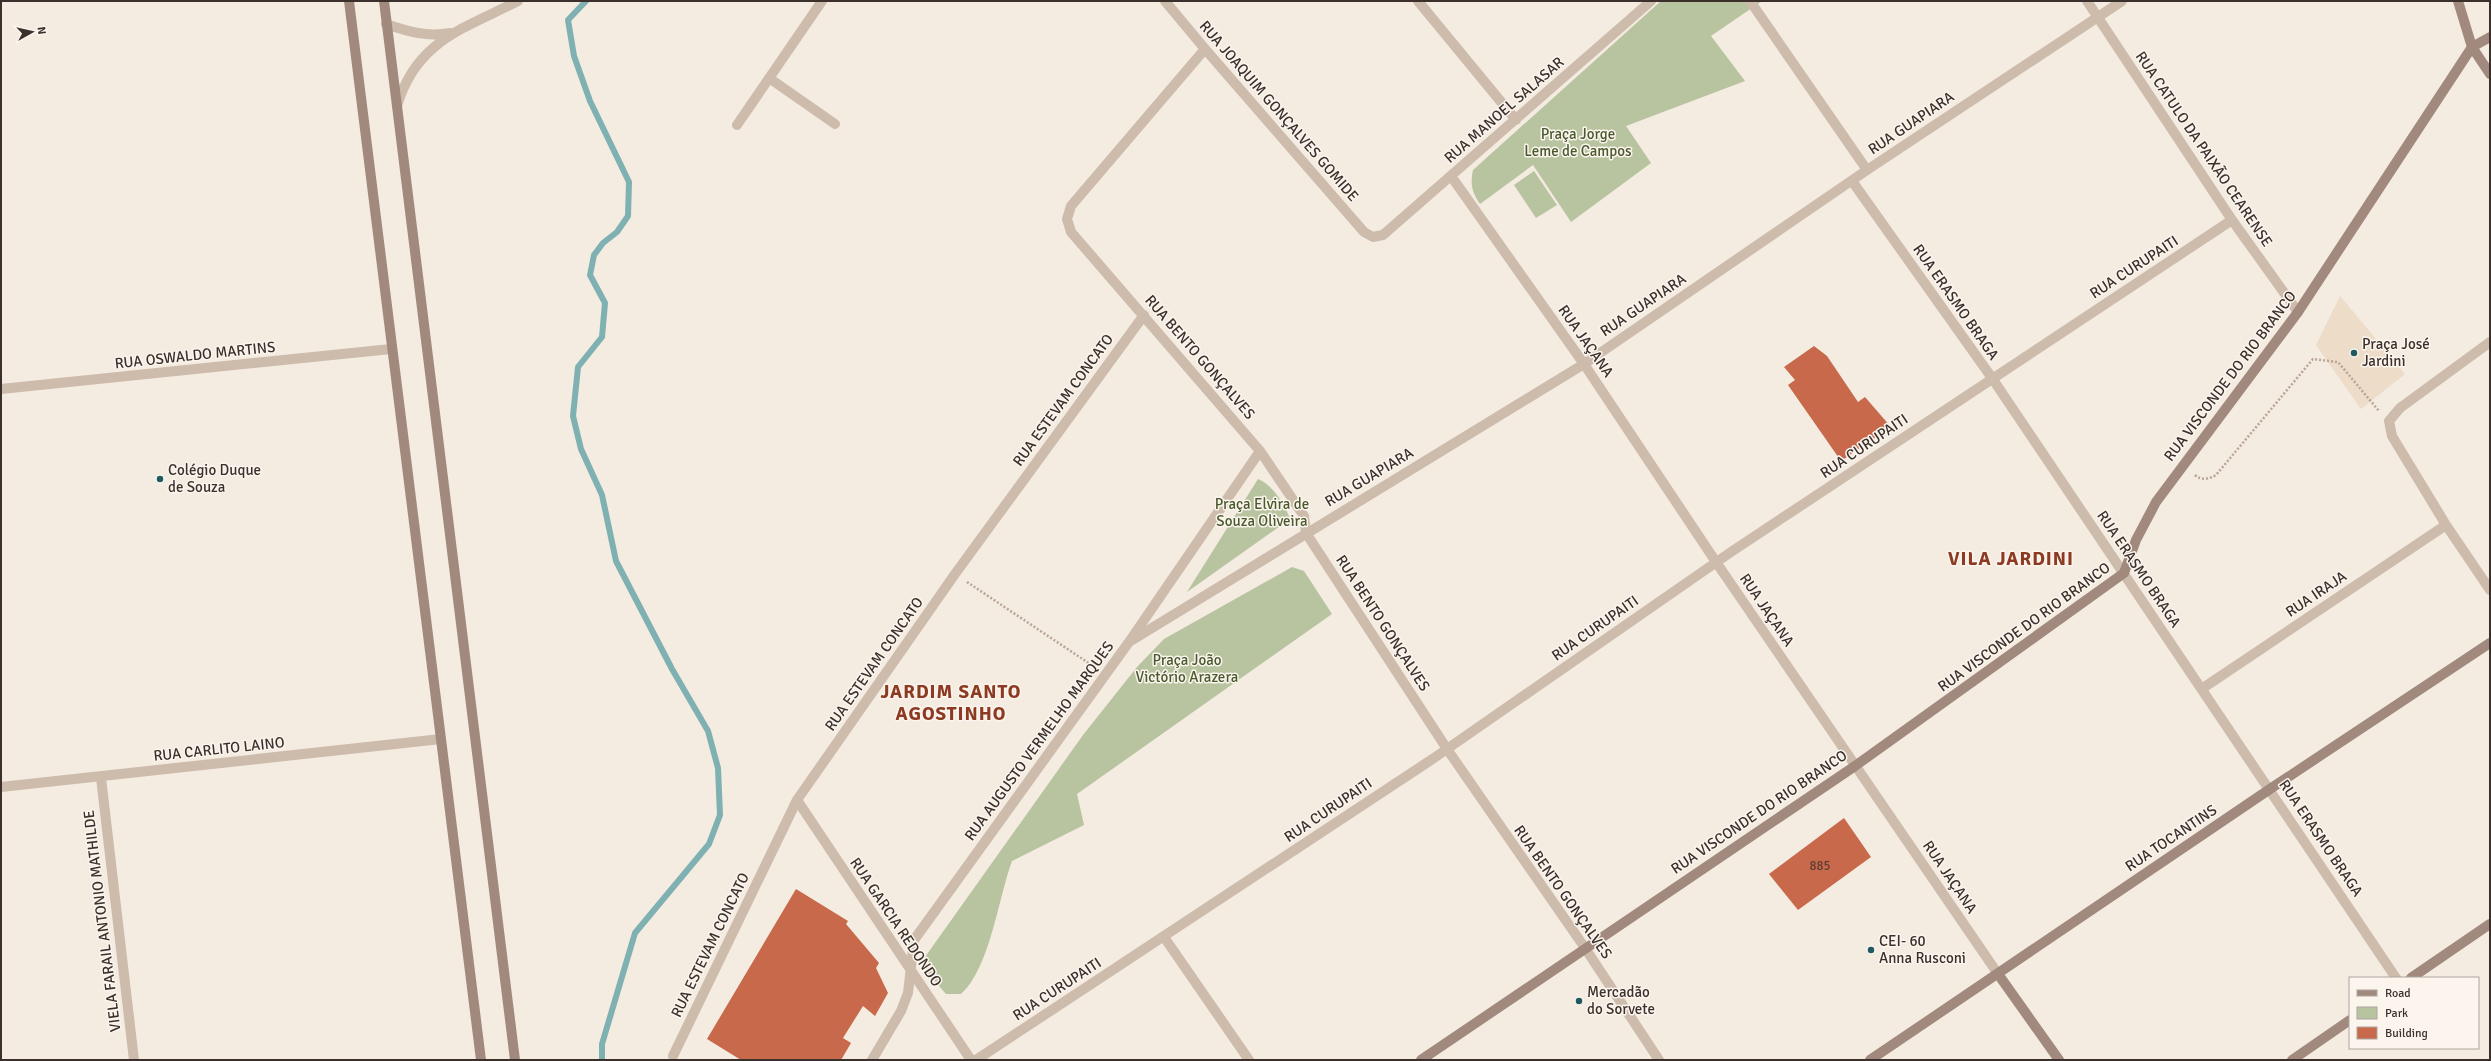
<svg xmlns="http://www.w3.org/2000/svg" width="2491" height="1061" viewBox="0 0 2491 1061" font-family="Signika,sans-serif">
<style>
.green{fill:#b8c4a0}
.plaza{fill:#ecdcc8}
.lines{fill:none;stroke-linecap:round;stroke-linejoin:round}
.stream{stroke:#7fb0b2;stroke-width:6}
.building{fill:#c8694b}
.path{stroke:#b9a596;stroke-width:2.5;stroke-dasharray:2 2;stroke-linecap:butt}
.lane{stroke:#cdbbac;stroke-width:10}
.street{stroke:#cdbbac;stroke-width:10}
.secondary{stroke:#a18a7d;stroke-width:10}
.poi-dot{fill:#1f5a5e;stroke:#fbf5ee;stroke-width:1.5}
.labels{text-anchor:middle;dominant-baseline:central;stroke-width:3;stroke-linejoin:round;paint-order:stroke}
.number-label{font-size:13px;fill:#5e3e33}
.street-label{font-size:15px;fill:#3b302b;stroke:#fbf5ee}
.park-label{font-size:15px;fill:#4a5a2e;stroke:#fbf5ee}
.poi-label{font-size:15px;fill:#3b302b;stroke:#fbf5ee;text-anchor:start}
.district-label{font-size:19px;font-weight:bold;letter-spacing:1px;fill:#8c3b22;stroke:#fbf5ee}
</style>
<rect width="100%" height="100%" fill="#f4ebe1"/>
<!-- green -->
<path class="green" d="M1661 1H1762L1711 36 1745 81 1626 126 1651 163 1571 222 1533 165 1480 204C1472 192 1470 185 1473 170Z
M1534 171 1557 205 1536 218 1514 185Z
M1258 479C1272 484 1285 505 1290 519L1187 592Z
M1292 567 1304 571 1332 614 1077 794 1084 825 1012 861C998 899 990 968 961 994H946L927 972 925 957 1083 735 1137 667 1164 639Z"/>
<!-- plaza -->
<path class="plaza" d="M2340 296 2405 374 2361 409 2316 345Z"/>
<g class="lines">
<!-- stream -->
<path class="stream" d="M586 1 568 20 574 56 590 101 629 182 628 216 617 232 603 243 594 255 590 275 605 303 602 337 578 367 573 416 581 449 602 495 616 561 672 669 708 731 718 768 720 815 709 844 635 933 602 1044V1060"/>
</g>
<!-- building -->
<path class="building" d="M1814 346 1827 356 1858 402 1865 397 1891 427 1841 461 1788 385 1795 380 1784 367Z
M1844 818 1871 857 1798 910 1769 874Z
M796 889 848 921 846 924 879 963 876 968 888 993 875 1016 863 1006 843 1038 851 1043 841 1060H741L707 1039Z"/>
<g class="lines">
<!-- path -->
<path class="path" d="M2195 475C2201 481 2209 479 2216 475L2313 359 2338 362 2379 411
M967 582 1093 666"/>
<!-- lane -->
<path class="lane" d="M1750 1 1867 170
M769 78 835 124
M737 125 822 1"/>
<!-- street -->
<path class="street" d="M1165 1 1205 49 1364 232 1373 237 1383 235 1651 1
M1418 1 1516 120
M2087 1 2232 220 2298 312
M386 24C409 32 427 37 450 33
M1205 49 1071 206 1067 219 1071 232 1260 451 1304 516 1306 533 1447 749 1585 948 1659 1060
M397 106C416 41 463 29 518 1
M1451 176 1584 364 1716 562 1998 974
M1852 181 1992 378 2396 978
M2490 342 2400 408 2389 421 2392 436 2446 525 2490 590
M1 389 391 349
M1129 642 1584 364 1867 170 2122 1
M2203 688 2446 525
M101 778 134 1060
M1 787 441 739
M797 800 971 1060
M1164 937 1249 1060
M673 1056 797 800 955 574 1144 315
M872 1060 901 1011 908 993 914 940 1129 642 1260 451
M976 1060 1434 758 1731 552 2232 220"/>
<!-- secondary -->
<path class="secondary" d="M349 1 481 1060
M384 1 515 1060
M2458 1 2472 47 2490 74
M1998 974 2059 1060
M2411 978 2490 924
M1421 1060 1855 766 2124 573 2136 540 2156 502 2298 312 2472 47 2490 37
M1870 1060 2270 789 2490 643
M2292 1060 2350 1020"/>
</g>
<!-- markers -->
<g class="poi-dot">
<circle cx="2354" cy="353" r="4"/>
<circle cx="160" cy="479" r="4"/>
<circle cx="1871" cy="950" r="4"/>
<circle cx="1579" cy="1001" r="4"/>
</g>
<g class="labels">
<!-- number labels -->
<g class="number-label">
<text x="1820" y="866">885</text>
</g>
<!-- street labels -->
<g class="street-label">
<text transform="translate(1504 110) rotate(-41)">RUA MANOEL SALASAR</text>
<text transform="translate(1279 111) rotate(49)">RUA JOAQUIM GONÇALVES GOMIDE</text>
<text transform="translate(1911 123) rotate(-34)">RUA GUAPIARA</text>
<text transform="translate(2204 149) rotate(56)">RUA CATULO DA PAIXÃO CEARENSE</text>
<text transform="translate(2134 267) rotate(-33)">RUA CURUPAITI</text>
<text transform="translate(1956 302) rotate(55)">RUA ERASMO BRAGA</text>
<text transform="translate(1643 305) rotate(-34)">RUA GUAPIARA</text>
<text transform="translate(1586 341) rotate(55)">RUA JAÇANA</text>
<text transform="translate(195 355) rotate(-6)">RUA OSWALDO MARTINS</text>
<text transform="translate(1200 357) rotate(49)">RUA BENTO GONÇALVES</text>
<text transform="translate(2230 376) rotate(-53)">RUA VISCONDE DO RIO BRANCO</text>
<text transform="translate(1063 400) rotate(-54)">RUA ESTEVAM CONCATO</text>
<text transform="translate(1864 446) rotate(-34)">RUA CURUPAITI</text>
<text transform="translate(1369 477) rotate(-31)">RUA GUAPIARA</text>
<text transform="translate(2139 569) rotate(56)">RUA ERASMO BRAGA</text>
<text transform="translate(2316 594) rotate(-34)">RUA IRAJA</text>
<text transform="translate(1767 610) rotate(56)">RUA JAÇANA</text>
<text transform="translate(1383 623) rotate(57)">RUA BENTO GONÇALVES</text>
<text transform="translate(2024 627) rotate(-36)">RUA VISCONDE DO RIO BRANCO</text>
<text transform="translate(1595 628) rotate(-35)">RUA CURUPAITI</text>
<text transform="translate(874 664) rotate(-55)">RUA ESTEVAM CONCATO</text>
<text transform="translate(1039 741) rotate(-54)">RUA AUGUSTO VERMELHO MARQUES</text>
<text transform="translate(219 749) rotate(-6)">RUA CARLITO LAINO</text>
<text transform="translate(1328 810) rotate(-34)">RUA CURUPAITI</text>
<text transform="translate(1759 812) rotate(-34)">RUA VISCONDE DO RIO BRANCO</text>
<text transform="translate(2171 838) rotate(-34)">RUA TOCANTINS</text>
<text transform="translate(2321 838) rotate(56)">RUA ERASMO BRAGA</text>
<text transform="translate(1950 877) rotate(56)">RUA JAÇANA</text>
<text transform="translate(1563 892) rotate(55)">RUA BENTO GONÇALVES</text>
<text transform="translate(102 921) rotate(-97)">VIELA FARAIL ANTONIO MATHILDE</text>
<text transform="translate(896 922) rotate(56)">RUA GARCIA REDONDO</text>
<text transform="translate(710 945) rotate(-64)">RUA ESTEVAM CONCATO</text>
<text transform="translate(1057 989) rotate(-33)">RUA CURUPAITI</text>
</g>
<!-- park labels -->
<g class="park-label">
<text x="1578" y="134">Praça Jorge<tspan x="1578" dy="17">Leme de Campos</tspan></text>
<text x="1262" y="504">Praça Elvira de<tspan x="1262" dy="17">Souza Oliveira</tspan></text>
<text x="1187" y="660">Praça João<tspan x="1187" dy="17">Victório Arazera</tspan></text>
</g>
<!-- poi labels -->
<g class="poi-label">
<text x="2362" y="344">Praça José<tspan x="2362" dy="17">Jardini</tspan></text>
<text x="168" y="470">Colégio Duque<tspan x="168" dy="17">de Souza</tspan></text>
<text x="1879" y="941">CEI- 60<tspan x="1879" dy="17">Anna Rusconi</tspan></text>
<text x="1587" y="992">Mercadão<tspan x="1587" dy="17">do Sorvete</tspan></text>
</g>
<!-- district labels -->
<g class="district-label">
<text x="2011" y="559">VILA JARDINI</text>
<text x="951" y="692">JARDIM SANTO<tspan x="951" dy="22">AGOSTINHO</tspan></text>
</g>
</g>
<!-- border -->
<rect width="2491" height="1061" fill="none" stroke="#3b302b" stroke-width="4"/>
<!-- legend -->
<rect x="2349" y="977" width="130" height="72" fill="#fbf5ee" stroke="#aea6a0"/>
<rect x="2357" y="990" width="20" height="6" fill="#a18a7d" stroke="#aea6a0"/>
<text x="2385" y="997" font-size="12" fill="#3b302b">Road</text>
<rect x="2357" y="1007" width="20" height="12" fill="#b8c4a0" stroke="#aea6a0"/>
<text x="2385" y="1017" font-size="12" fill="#3b302b">Park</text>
<rect x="2357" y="1027" width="20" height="12" fill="#c8694b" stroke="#aea6a0"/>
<text x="2385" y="1037" font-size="12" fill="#3b302b">Building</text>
<!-- north arrow -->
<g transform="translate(32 32) rotate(82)" stroke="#fbf5ee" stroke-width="3" paint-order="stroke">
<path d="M0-3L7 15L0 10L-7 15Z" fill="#3b302b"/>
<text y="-6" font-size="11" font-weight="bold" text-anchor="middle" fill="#3b302b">N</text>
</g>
</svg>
